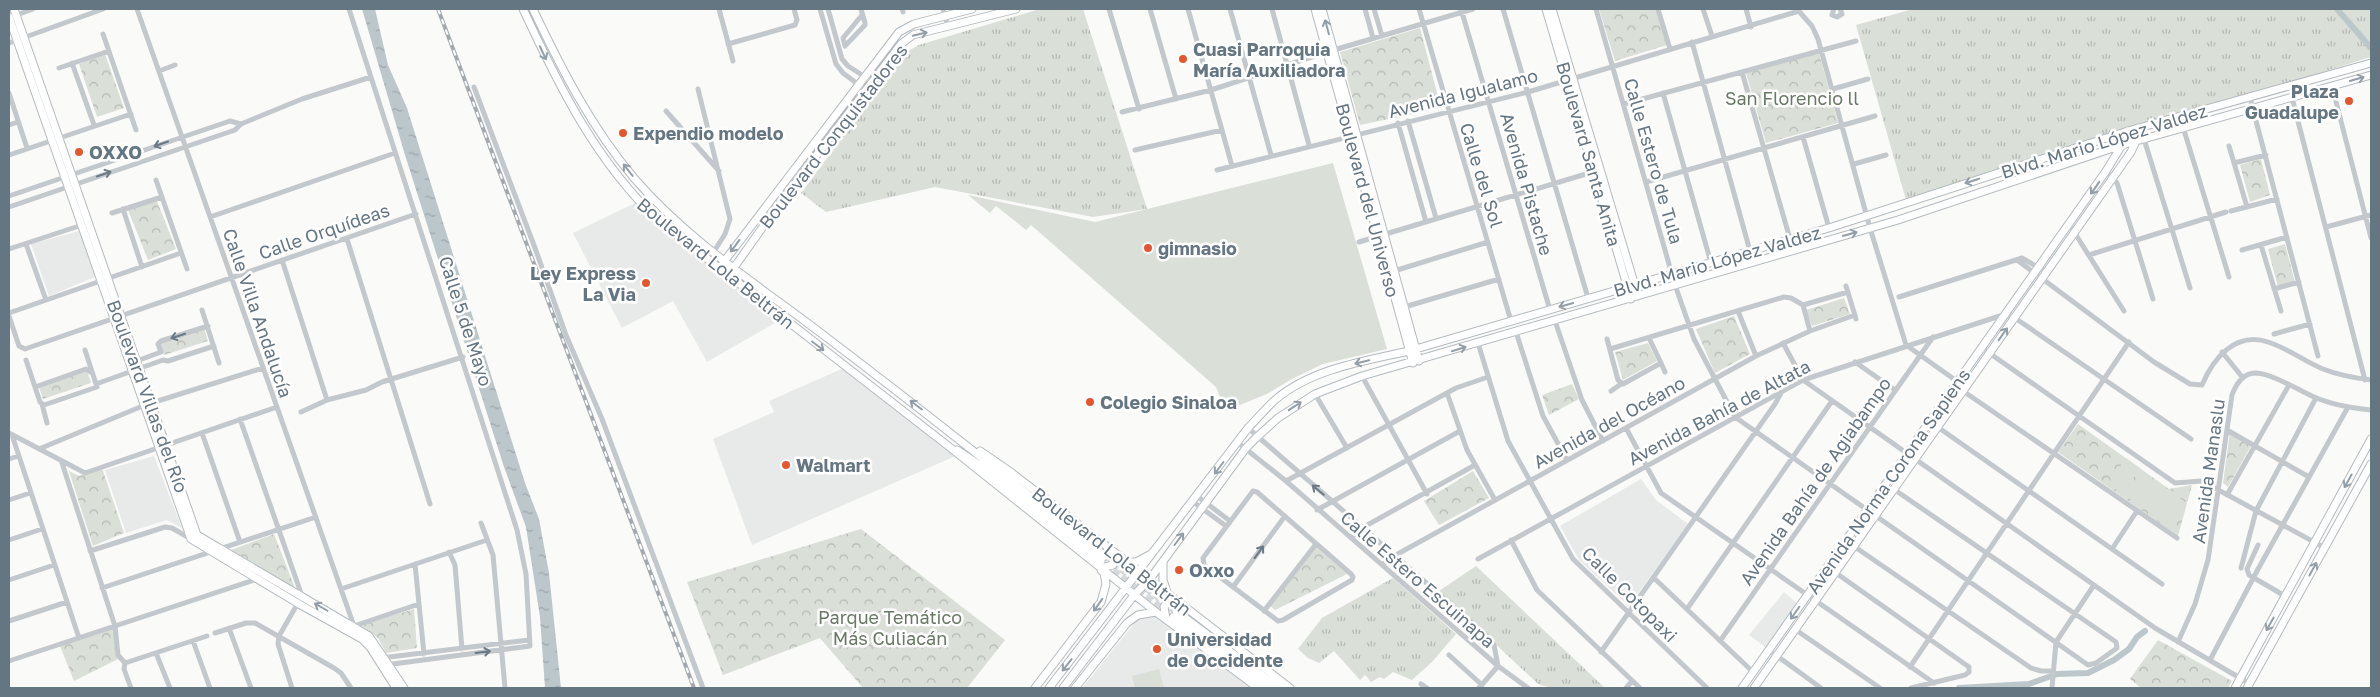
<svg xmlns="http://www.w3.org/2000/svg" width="2380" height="697" viewBox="0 0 2380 697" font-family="'Golos Text',sans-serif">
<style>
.built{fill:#e8e9e9}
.grass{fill:url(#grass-tufts)}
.forest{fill:url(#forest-crowns)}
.garden{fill:#dadfd7}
.water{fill:url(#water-ripples)}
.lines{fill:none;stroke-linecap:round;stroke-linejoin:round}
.canal{stroke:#bbc7cb;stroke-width:6}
.secondary-tunnel{stroke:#d5d9db;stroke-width:7;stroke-dasharray:7 3.5;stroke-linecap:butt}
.secondary-casing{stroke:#b3babf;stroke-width:9}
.street{stroke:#c3c8cc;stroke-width:5}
.secondary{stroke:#fff;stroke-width:7}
.rail-casing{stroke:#a2aab0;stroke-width:4}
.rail{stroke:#fff;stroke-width:2;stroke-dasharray:5.5;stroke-linecap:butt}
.oneway{stroke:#939fa8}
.oneway2{stroke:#6a7a87}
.poi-dot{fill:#e4572e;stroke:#fff;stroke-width:2}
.labels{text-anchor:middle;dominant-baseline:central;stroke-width:5;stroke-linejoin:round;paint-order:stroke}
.poi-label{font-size:18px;font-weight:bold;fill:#657683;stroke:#fff;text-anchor:start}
.street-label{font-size:18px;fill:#657683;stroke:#fff}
.park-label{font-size:18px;fill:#687a64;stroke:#fff}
</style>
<defs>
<pattern id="grass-tufts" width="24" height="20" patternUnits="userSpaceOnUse" patternTransform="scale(1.25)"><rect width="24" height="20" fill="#dadfd7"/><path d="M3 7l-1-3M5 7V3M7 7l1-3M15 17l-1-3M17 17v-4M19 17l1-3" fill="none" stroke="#b4b9b4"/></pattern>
<pattern id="forest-crowns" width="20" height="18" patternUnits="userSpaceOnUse" patternTransform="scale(1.25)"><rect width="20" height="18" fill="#dadfd7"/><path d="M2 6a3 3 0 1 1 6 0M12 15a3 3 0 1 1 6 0" fill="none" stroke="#b4b9b4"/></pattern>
<pattern id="water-ripples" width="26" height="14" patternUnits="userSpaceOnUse" patternTransform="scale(1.25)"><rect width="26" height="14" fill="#bbc7cb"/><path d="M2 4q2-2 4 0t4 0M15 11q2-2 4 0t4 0" fill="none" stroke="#9ca6aa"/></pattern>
</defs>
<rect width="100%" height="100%" fill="#fafaf8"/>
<!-- built -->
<path class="built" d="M639 201 782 319 707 362 673 301 622 328 573 233Z
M79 231 95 277 49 296 31 244Z
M846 367 958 455 752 545 713 439 774 412 769 401Z
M154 456 182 528 167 520 126 533 105 470Z
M1641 479 1656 500 1688 524 1629 606 1579 560 1560 526Z
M1784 592 1800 606 1769 650 1749 635Z
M1146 609 1253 688H1082Z"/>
<!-- grass -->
<path class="grass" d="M1040 9H1083L1147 209 1093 217 935 187 826 212 801 193 906 52 919 45Z
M1913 9H2371V57L1906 200 1856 25Z
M1476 566 1605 688H1551L1538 684 1439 591Z
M1393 578 1456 634 1432 662 1412 680 1393 672 1384 679 1380 677 1371 682 1365 675 1360 680 1334 651 1319 663 1308 658 1298 649 1322 618Z"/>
<!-- forest -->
<path class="forest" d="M1599 9H1656L1667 45 1615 61Z
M1420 28 1441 108 1360 125 1340 52Z
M1819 53 1838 123 1766 143 1746 73Z
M105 54 124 108 97 117 79 64Z
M2261 159 2270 195 2250 202 2240 165Z
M156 199 176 249 148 260 128 210Z
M2285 244 2295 282 2278 287 2268 249Z
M1844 298 1850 314 1812 326 1806 310Z
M1734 316 1750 354 1715 373 1696 329Z
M204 328 208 341 164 355 159 342Z
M1648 343 1657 361 1623 380 1615 352Z
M87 371 91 383 43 399 39 387Z
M1572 384 1579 399 1549 415 1542 395Z
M2078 424 2169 489 2192 485 2178 536 2058 452Z
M2230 432 2252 444 2228 487 2223 483Z
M102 468 124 533 93 546 69 471 79 476Z
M1473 471 1489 498 1439 525 1424 501Z
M861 529 1005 640 967 688H863L820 638 723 675 687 582Z
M274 534 295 588 231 550Z
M1316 547 1347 574 1275 610 1269 605Z
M414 609 417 648 386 653 378 638 361 625Z
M114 628 118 659 74 681 60 646Z
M2158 640 2232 681 2228 688H2141L2130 679Z"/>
<!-- garden -->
<path class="garden" d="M1333 163 1387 349 1323 364 1290 380 1267 394 1225 411 1216 387 1031 225 1026 230 996 206 990 213 968 195 1095 222Z
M2126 458 2140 468 2122 494 2108 484Z
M2144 473 2187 503 2171 527 2127 497Z
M1159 669 1164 688H1135L1132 676Z"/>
<!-- water -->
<path class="water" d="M362 9H375L388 65 407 108 525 483 539 519 549 573 561 688H545L540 617 526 527 504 467 405 155Z"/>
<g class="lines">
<!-- canal -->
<path class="canal" d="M2337 9 2371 48
M1959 688 2029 684 2057 674 2088 673 2114 660 2129 649 2137 637 2145 631"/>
<!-- secondary-tunnel -->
<path class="secondary-tunnel" d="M1105 556 1176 611
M1105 564 1173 617"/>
<defs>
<path id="secondary" d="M14 9 197 535 369 636 404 688
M523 9C559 86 596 162 660 222L947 445 1156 612 1258 688
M533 9C561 68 591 127 634 178 688 241 761 287 826 337 921 409 1013 482 1105 556
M1315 9 1413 363
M1322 9 1419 361
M1546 9 1631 299
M1552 9 1638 296
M9 17 191 539 299 604 362 639 370 647 396 688
M723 263 899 32 914 24 972 9
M728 276 772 214 901 44 913 35 1016 9
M957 450 984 468 1101 561
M980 451 1012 473 1290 688
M1126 562H1136L1151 554
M1163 562V580L1168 595
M1101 568 1113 565 1114 552
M1176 611 1279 688
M1173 617 1268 688
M1166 619 1164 607 1168 602 1175 601
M1035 688 1101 602 1106 584 1104 573 1101 570
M1049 688 1248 428C1257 419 1265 409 1275 400 1311 369 1364 361 1409 351L1829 228 2128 131 2371 63
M1063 688 1135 594 1150 579 1246 448 1257 437 1278 418 1315 394 1362 376 1898 220 2122 145 2371 75
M1075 688 1127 623 1138 615 1156 612
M1742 688 2106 171 2122 145 2128 131
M1754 688 2131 152 2136 141 2138 128
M2235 688 2371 439
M2247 688 2371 464"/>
</defs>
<!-- secondary casing -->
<use href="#secondary" class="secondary-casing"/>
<!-- street -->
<path class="street" d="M137 9 354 626
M349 9 517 530 526 574 530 646 385 665
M719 9 733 61
M820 9 836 64 843 73 867 91
M828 9 842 59 848 66 873 82
M861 9 865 23V25L845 46 843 38 862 15
M902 9 903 12
M943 9 948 27
M1109 9 1139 109
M1150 9 1176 99
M1188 9 1232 166
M1230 9 1271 155
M1272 9 1309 145
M1365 9 1373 38
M1374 9 1382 36
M1419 9 1511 321
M1461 9 1550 310
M1503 9 1588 298
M1596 9 1675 285 1694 339 1735 417 2088 665 2096 663 2117 648 2116 642 1895 490
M1658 9 1670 49
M1703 9 1712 36
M1746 9 1751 27
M1797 9 1812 26 1818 39 1870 228 1906 345 1958 382 1963 391 2177 538
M1834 9 1832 15 1837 17 1842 14 1840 9
M14 16 33 9
M103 34 136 130
M1692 42 1750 251
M9 43 103 9
M728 44 795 25 797 20 794 9
M72 63 94 125
M59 68 109 51
M159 71 175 65
M1742 72 1790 239
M2332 86 2371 238
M474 87 535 248 566 335 602 419 703 688
M698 89 730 219 725 234 708 261
M1833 89 1868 79
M9 93 27 148
M1663 93 1711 263
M2250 98 2318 356
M2292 98 2365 380
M1624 104 1856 41
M666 111 719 171
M1122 112 1211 90 1327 52 1473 9
M1408 121 1436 218
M1398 123 1426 222
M9 125 18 122
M2183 127 2229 277
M1803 137 1829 228
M2144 139 2190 288
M2229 146 2247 207
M1135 150 1222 130
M9 155 131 114
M2234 163 2266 155
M1854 164 1886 155
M1217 170 1528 92 1799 11
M2106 171 2117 183 2153 299
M156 180 187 269
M1646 182 1875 116
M9 196 230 121 241 124
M9 207 235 130 241 124 302 99 371 77
M123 209 142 267
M2231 211 2277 199
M112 213 162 197
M210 217 395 153
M2069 224 2124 311
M2326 227 2371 215
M347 239 430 504
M1359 242 1596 171
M26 244 46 300
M2261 245 2281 311
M9 249 82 225
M2242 250 2287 237
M2089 255 2226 212
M282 260 327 400
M2017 260 2154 362 2190 384 2202 385C2213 359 2235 331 2268 342 2287 348 2304 361 2323 369 2338 375 2355 378 2371 380
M1394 271 1488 242
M1846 286 1856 319
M2274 289 2299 282
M1899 297 2022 258 2046 272
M1803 305 1848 292
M1803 305 1810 331
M1401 308 1499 279
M202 310 219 363
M1738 311 1756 356
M9 313 181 253
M9 316 19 346 25 349 416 214
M1555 321 1582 400 1603 441
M1516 332 1543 416 1567 460
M2274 334 2310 324
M1607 339 1618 380 1623 384 1661 363 1649 338
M1478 343 1508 441 1573 559 1707 688
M1783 343 1803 380 2155 628 2250 684
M1982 348 2175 483 2202 481 2325 548
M1610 349 1784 297 1791 298 1803 305
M2222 352 2243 378
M26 360 40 402 44 405 97 387 85 350
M134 362 161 352 158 344 161 341 208 326
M1855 362 1895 390
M1661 363 1665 372
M1362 376 1427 494
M96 384 163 360 168 361 214 346
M35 387 86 369 92 373
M1611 391 1621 384
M1447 393 1467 450 1495 500
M1315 394 1347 448
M42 404 47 423
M301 412 327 400 366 390 382 382 463 357
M240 419 302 596 279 636 278 644 292 688
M1248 428 1485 634 1494 645 1498 666
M1626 428 1661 493 1934 683
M1939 428 2162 584
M2227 430 2309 477
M9 433 85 473 277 407
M202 433 240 542
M12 435 79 638
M1237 442 1286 481 1498 666 1528 688
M39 449 145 405 263 368
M9 459 18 456
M62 463 115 626 118 655 125 663
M1286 481 1456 388 1488 377
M1253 491 1257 492 1351 574 1353 577 1352 580 1283 620 1278 621 1204 565 1203 558Z
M2227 495 2289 385
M1197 496 1230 521
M9 500 30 493
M1192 501 1226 526
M1317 510 1460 431
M481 523 493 555 505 688
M1351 538 1362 528 1475 465
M9 540 42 529
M1511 540 1537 590 1640 688
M2258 545 2247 569 2249 575 2285 596
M1855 547 2031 668 2041 671H2053
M2112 549 2137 511
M90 551 165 527 172 528 191 539
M449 552 455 565 462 649
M1478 559 1803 380 2006 314 2015 318 2191 439
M415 564 424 654
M1382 565 1394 556 1756 356 1810 331 1855 315
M2241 568 2256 511 2316 398
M1836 573 1969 667V672L1965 675 1911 688
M1654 578 1753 672
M9 580 54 565
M1233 587 1285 516
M102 588 316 517
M341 589 487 540
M1687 609 1832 401
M1264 611 1316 544
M9 621 67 602
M354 626 419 604
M229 628 251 688
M1796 630 1880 688
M215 633 246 623H255L334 668 341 673 351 688
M193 641 210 688
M1720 641 1933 337
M2178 642 2195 604 2208 560 2232 395C2236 384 2243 373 2256 373 2273 374 2298 390 2314 397 2332 405 2352 408 2371 410
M1769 650 1821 688
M1601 652 1775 404 1781 393
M156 653 170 688
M1449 655 1482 685
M381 658 529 640
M2210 660 2257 571 2348 407
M9 661 260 578
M125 663 207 636
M125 663 124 669 131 688
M1910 667 2129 342
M1421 684 1427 688
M1479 688 1498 666
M1626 688 1632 681
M2052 688 2056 642 2094 585"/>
<!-- secondary -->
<use href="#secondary" class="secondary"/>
<defs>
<path id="rail" d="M438 9 694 688"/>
</defs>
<!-- rail casing -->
<use href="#rail" class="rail-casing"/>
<!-- rail -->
<use href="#rail" class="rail"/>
</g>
<!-- one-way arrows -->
<defs><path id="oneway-shaft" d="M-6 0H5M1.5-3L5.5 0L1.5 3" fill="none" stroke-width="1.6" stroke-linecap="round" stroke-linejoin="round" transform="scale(1.25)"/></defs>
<g class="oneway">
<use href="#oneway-shaft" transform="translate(1327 27) rotate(-105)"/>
<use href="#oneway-shaft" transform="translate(920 34) rotate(-14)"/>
<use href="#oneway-shaft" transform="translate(543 53) rotate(65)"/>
<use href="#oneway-shaft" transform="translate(2357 79) rotate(-16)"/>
<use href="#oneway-shaft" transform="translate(628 170) rotate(-128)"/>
<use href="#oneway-shaft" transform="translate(1972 181) rotate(162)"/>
<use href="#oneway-shaft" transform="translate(2095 188) rotate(125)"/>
<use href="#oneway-shaft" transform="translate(1850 234) rotate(-16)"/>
<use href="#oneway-shaft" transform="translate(735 246) rotate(126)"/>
<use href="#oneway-shaft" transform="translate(1566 305) rotate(164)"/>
<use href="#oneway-shaft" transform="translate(2003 334) rotate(-55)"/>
<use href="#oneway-shaft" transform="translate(818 346) rotate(37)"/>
<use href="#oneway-shaft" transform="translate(1459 349) rotate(-17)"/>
<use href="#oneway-shaft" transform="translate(1362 362) rotate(166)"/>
<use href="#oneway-shaft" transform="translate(916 405) rotate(-143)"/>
<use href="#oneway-shaft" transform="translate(1295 406) rotate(-33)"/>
<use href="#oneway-shaft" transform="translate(1219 468) rotate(127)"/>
<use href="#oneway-shaft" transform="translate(2348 481) rotate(119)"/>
<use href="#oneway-shaft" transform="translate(1179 539) rotate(-53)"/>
<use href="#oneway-shaft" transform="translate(2313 569) rotate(-61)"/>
<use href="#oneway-shaft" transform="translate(1098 605) rotate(125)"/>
<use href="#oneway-shaft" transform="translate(321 607) rotate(-150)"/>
<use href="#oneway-shaft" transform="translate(1795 613) rotate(125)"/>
<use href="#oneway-shaft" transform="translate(2270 624) rotate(119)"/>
<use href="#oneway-shaft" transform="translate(1067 665) rotate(128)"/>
</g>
<g class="oneway2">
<use href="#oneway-shaft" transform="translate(161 144) rotate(161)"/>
<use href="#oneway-shaft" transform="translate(104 174) rotate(-19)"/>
<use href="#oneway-shaft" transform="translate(178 336) rotate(162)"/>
<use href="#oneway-shaft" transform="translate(1318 490) rotate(-140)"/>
<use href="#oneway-shaft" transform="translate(1259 552) rotate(-54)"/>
<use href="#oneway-shaft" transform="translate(483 652) rotate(-7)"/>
</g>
<!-- markers -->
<g class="poi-dot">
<circle cx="1183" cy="59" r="5"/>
<circle cx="2349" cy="101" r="5"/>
<circle cx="623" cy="133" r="5"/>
<circle cx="79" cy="152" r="5"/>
<circle cx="1148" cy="248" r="5"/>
<circle cx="646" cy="283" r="5"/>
<circle cx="1090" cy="402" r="5"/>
<circle cx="786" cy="465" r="5"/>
<circle cx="1179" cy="570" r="5"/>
<circle cx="1157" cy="649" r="5"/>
</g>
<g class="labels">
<!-- poi labels -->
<g class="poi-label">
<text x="1193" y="49">Cuasi Parroquia<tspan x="1193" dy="21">María Auxiliadora</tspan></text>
<text x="2339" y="91" text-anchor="end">Plaza<tspan x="2339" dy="21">Guadalupe</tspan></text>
<text x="633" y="133">Expendio modelo</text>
<text x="89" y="152">OXXO</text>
<text x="1158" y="248">gimnasio</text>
<text x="636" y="273" text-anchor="end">Ley Express<tspan x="636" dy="21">La Via</tspan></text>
<text x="1100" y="402">Colegio Sinaloa</text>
<text x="796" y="465">Walmart</text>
<text x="1189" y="570">Oxxo</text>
<text x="1167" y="639">Universidad<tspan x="1167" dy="21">de Occidente</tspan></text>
</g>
<!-- street labels -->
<g class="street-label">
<text transform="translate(1463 93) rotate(-14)">Avenida Igualamo</text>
<text transform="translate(833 136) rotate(-52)">Boulevard Conquistadores</text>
<text transform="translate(2104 141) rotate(-17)">Blvd. Mario López Valdez</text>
<text transform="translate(1589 154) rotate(74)">Boulevard Santa Anita</text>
<text transform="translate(1654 161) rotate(74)">Calle Estero de Tula</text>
<text transform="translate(1482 175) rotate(73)">Calle del Sol</text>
<text transform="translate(1527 184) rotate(74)">Avenida Pistache</text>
<text transform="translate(1368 200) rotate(75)">Boulevard del Universo</text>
<text transform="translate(324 231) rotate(-19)">Calle Orquídeas</text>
<text transform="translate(1717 261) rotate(-16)">Blvd. Mario López Valdez</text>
<text transform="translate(716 263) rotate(39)">Boulevard Lola Beltrán</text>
<text transform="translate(258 313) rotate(71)">Calle Villa Andalucía</text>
<text transform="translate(466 321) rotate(72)">Calle 5 de Mayo</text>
<text transform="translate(148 396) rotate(70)">Boulevard Villas del Río</text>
<text transform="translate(1719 412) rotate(-28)">Avenida Bahía de Altata</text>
<text transform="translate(1609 422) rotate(-29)">Avenida del Océano</text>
<text transform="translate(2208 471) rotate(-82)">Avenida Manaslu</text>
<text transform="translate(1815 481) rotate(-55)">Avenida Bahía de Agiabampo</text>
<text transform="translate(1888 481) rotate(-55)">Avenida Norma Corona Sapiens</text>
<text transform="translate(1112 551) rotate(38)">Boulevard Lola Beltrán</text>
<text transform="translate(1418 579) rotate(41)">Calle Estero Escuinapa</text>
<text transform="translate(1630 594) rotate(45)">Calle Cotopaxi</text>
</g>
<!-- park labels -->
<g class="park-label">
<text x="1792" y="98">San Florencio ll</text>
<text x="890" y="617">Parque Temático<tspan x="890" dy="21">Más Culiacán</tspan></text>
</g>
</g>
<!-- border -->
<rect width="2380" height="697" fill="none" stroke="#657683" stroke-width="20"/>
</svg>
